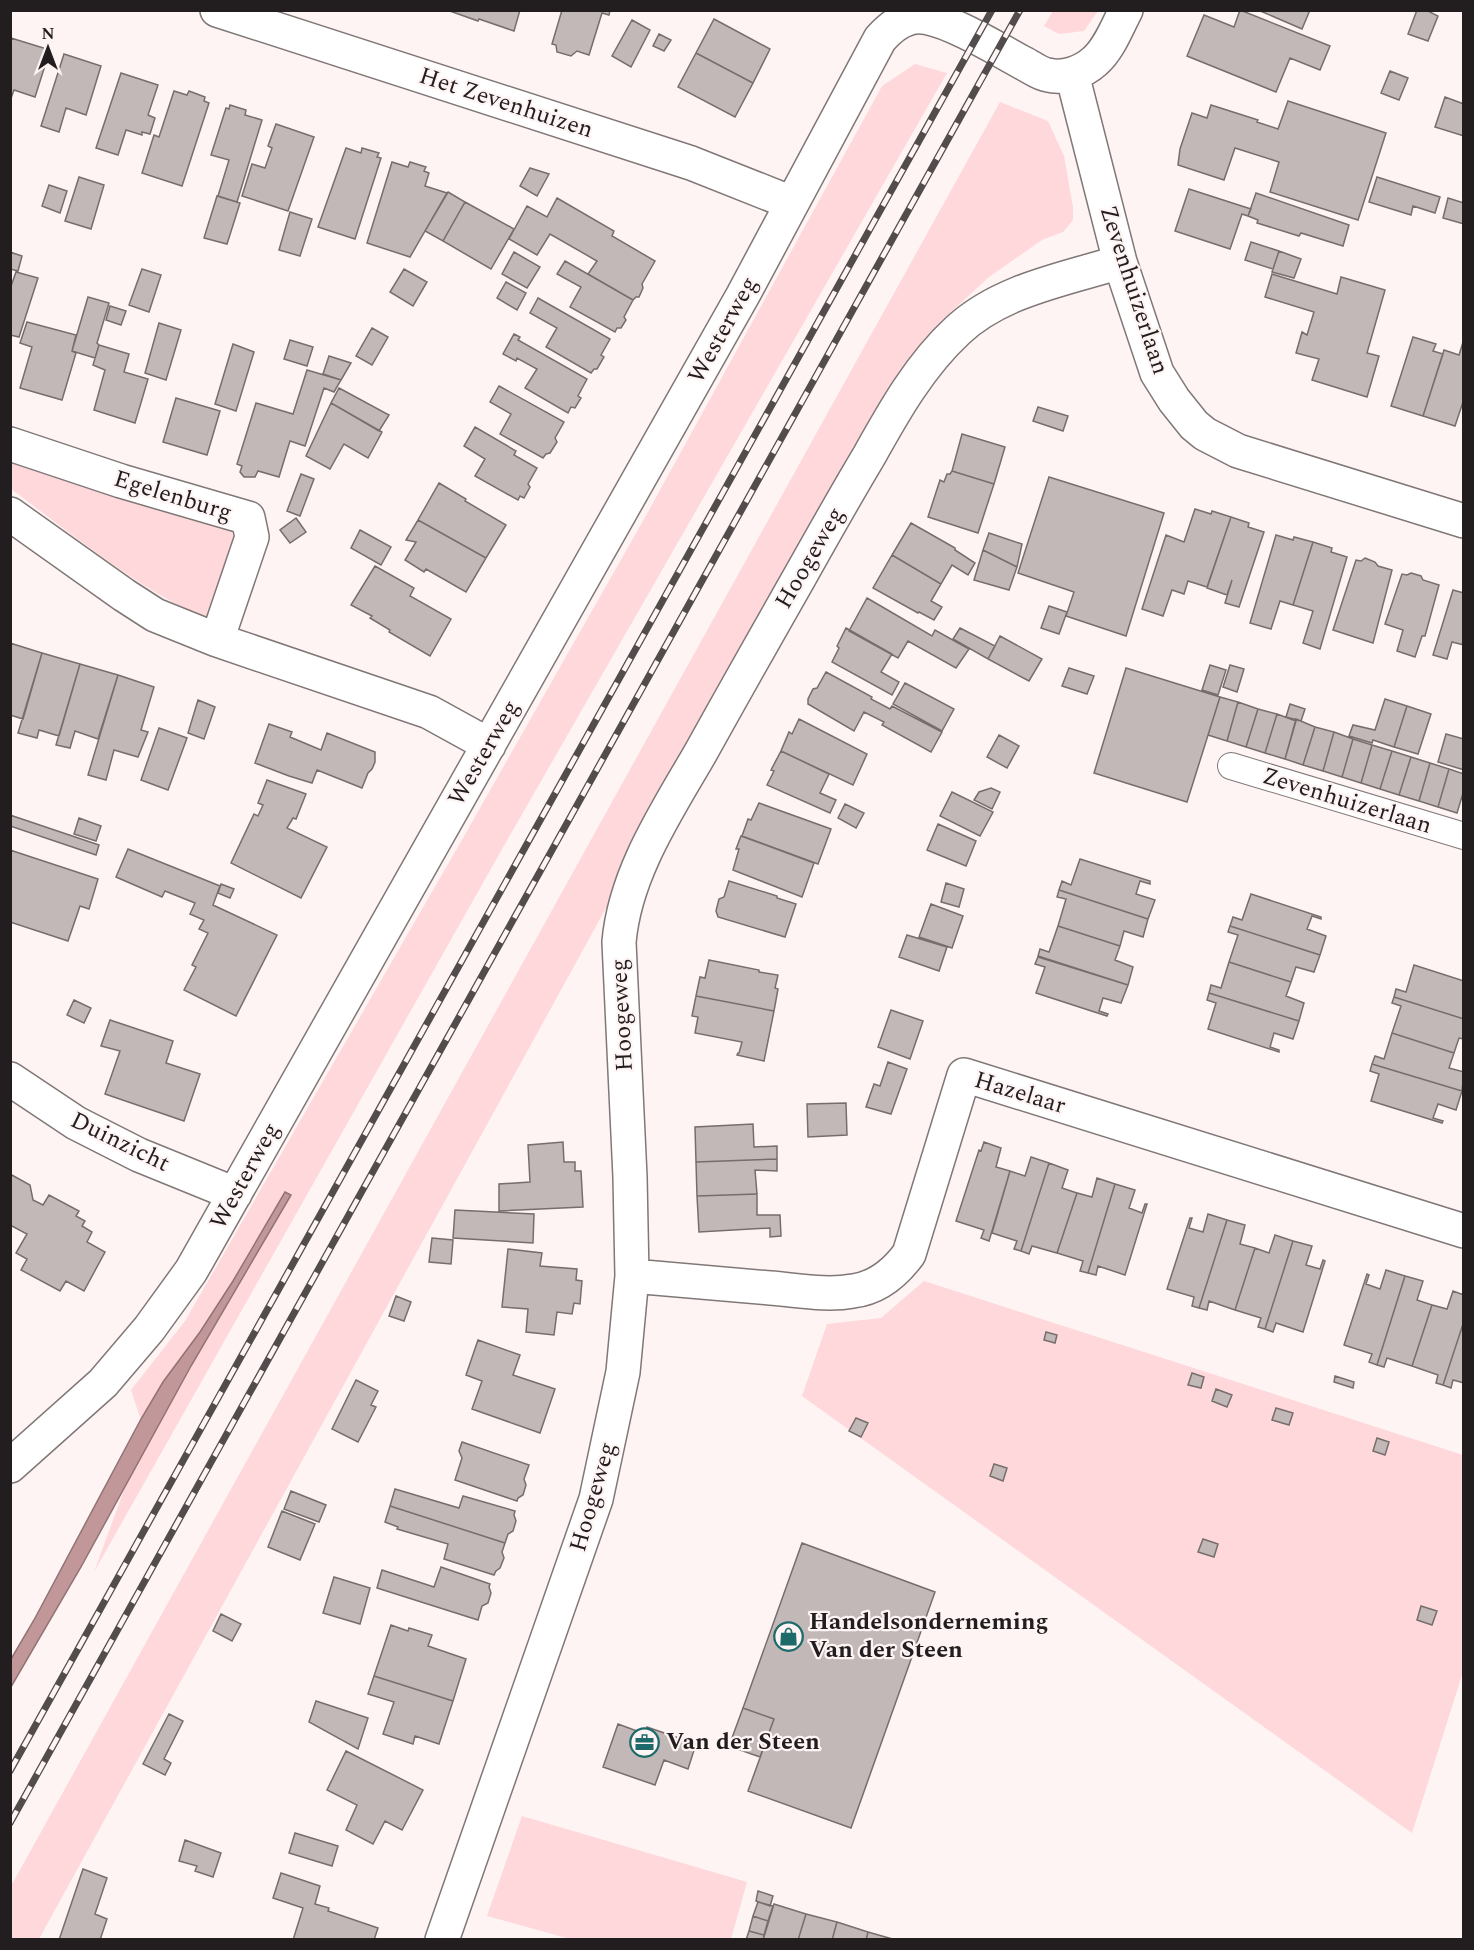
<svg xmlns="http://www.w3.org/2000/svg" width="1474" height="1950" viewBox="0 0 1474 1950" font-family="Spectral,serif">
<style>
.green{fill:#fed8da}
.water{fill:#c19799;stroke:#917374;stroke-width:1.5}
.building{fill:#c2b8b8;stroke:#766d6d;stroke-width:1.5}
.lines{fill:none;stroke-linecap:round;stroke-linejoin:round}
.lane-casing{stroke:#807777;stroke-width:28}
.street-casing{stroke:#807777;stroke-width:36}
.lane{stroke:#fff;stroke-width:26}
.street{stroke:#fff;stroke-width:33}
.rail-casing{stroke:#524c4d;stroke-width:7}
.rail{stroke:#fff4f4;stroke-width:4.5;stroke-dasharray:14;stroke-linecap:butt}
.labels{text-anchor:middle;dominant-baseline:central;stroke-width:4.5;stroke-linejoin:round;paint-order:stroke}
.street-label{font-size:24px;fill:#221e1f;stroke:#fff4f4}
.poi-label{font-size:24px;font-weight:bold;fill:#221e1f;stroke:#fff4f4;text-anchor:start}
</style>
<rect width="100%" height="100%" fill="#fff4f4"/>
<!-- green -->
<path class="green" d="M1053 11V10L1098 11 1084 31 1059 34 1044 26Z
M915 64 947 73 501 851 94 1572 145 1433 131 1390 185 1321 463 838 648 512 882 86Z
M1000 102 1048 121 1064 156 1073 207V220L1063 232 1042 240 989 277 942 320 902 370 39 1939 11 1940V1886Z
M11 454 228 523 238 548 210 620C140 591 72 534 11 489Z
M924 1281 1463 1455V1672L1412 1833 802 1396 827 1324 881 1318Z
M522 1816 747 1882 731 1939H570L487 1916Z"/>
<!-- water -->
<path class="water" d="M285 1192 291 1195 191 1366 81 1567 11 1687V1659L34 1620 141 1419 163 1382 200 1332 233 1281Z"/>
<!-- building -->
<path class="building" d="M447 10H520L514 31 479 19 478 21Z
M562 10H610L609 15 602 13 589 55 577 51 571 56 557 52 556 45 552 44Z
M1240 10 1330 46 1320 70 1290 58 1276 92 1187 56 1204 15 1234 27Z
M1258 10H1310L1302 29Z
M1417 10H1426L1438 16 1428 41 1408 34Z
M714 19 770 49 753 83 696 53Z
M632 20 650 30 631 67 612 56Z
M659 34 671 40 664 51 653 46Z
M11 38 50 50 35 97 14 90 10 101Z
M696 53 753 83 735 117 678 87Z
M64 54 101 66 86 115 66 108 59 132 41 126Z
M1390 71 1408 78 1399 100 1381 93Z
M121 73 158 85 148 115 155 118 150 134 142 132V135L126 130 118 155 96 148Z
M174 91 187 95 189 91 205 97 204 101 209 103 182 186 142 173 154 135 159 137Z
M1445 97 1464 104V136L1435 127Z
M1288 101 1386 133 1358 220 1270 192 1279 162 1235 148 1224 180 1178 165 1180 149 1192 113 1207 118 1211 105 1258 120 1257 122 1278 129Z
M230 105 246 110 245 115 262 120 237 202 218 196 229 160 211 155 226 108 229 109Z
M276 124 314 137 288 211 242 196 252 164 265 168 272 148 268 146Z
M346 148 361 153 362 148 379 153 377 157 381 158 355 239 318 227Z
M392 162 408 167 410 162 426 167 424 171 429 173 425 186 447 193 410 257 367 243Z
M530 168 549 174 537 196 520 186Z
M79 177 104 185 91 229 65 221Z
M1377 177 1440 197 1435 213 1413 206 1411 215 1369 202Z
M49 185 67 191 60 213 42 206Z
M1189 189 1251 209 1248 216 1242 214 1230 249 1175 231Z
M448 192 465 202 443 241 425 231Z
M1256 193 1349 225 1343 246 1301 233 1299 236 1257 223 1258 220 1248 216Z
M217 196 240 203 227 244 204 238Z
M557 198 614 231 612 236 655 261 642 284 643 288 639 297H636L633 300 588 274 597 261 550 234 537 255 509 239 527 206 547 217Z
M1448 198 1464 203V224L1443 218Z
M465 202 514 229 491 269 443 241Z
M290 212 312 219 300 256 279 250Z
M1251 242 1279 251 1273 269 1245 260Z
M1279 251 1301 259 1294 278 1272 272Z
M10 252 22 256 18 271 10 269Z
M514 252 540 267 527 288 502 274Z
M565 261 633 300 624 317 626 320 621 328H617L615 332 570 307 581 287 557 274Z
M142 269 161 275 149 312 129 305Z
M404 269 427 282 413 306 390 292Z
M16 272 38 278 19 337 10 335V289Z
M1272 274 1337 294 1341 277 1385 290 1367 353 1379 356 1367 397 1312 380 1319 359 1296 353 1302 332 1307 335 1314 312 1265 297Z
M506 282 526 293 517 310 497 298Z
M88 297 109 303 97 343 99 345 95 358 72 351Z
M538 298 610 339 601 355 604 357 597 369H594L591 373 546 347 557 328 530 313Z
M110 306 126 311 121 325 106 320Z
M27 322 76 335 72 351 76 353 62 400 20 388 32 347 20 343Z
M159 323 181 330 166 380 145 373Z
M372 328 388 337 372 365 356 356Z
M514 334 520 337 518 340 587 379 578 396 581 398 575 408 571 407 568 413 525 388 537 369 517 358 516 361 503 354Z
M1413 337 1436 344 1433 351 1443 354 1423 416 1391 406Z
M1464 339V399L1455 426 1423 416 1444 350 1459 355Z
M290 340 313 347 307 366 284 359Z
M233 344 254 352 236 411 215 404Z
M99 345 129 354 124 372 148 379 135 423 94 410 105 370 93 365Z
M329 356 351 363 341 380 323 374Z
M307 370 341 380 334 392 324 388 305 446 290 441 279 477 258 471 255 477H244L240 472 242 466 237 464 256 403 293 414Z
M499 386 564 422 555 438 557 442 550 453 546 454 543 458 500 434 511 414 490 402Z
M339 388 389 415 379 431 331 403Z
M176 398 220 411 207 455 163 442Z
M331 403 382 432 368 458 344 444 330 469 306 456Z
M1038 407 1068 416 1063 431 1033 421Z
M475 427 516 451 514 455 537 468 528 484 530 487 524 498 520 496 518 500 475 476 485 459 464 446Z
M962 434 1005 447 994 484 952 471Z
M952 471 994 484 978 533 928 517 940 480 944 482 947 474H950Z
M301 474 314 479 300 516 287 511Z
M1049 477 1164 513 1126 636 1066 616 1074 592 1018 573Z
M439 483 466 499 465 501 506 525 486 558 418 520Z
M1195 509 1211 514 1212 511 1231 517 1207 587 1188 581 1184 594 1172 590 1163 616 1142 609 1166 535 1184 542Z
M1231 517 1249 523 1248 527 1264 532 1239 607 1225 603 1232 580 1227 595 1207 588Z
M296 518 306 532 290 543 280 530Z
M418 520 486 558 466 592 426 569 424 572 405 560 416 542 406 540Z
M911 523 955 548V550L975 563 968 575 952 565 941 584 892 555Z
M360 530 391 547 381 565 351 548Z
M989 533 1022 544 1017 567 983 550Z
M1276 535 1293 540 1294 537 1313 542 1293 605 1280 601 1271 629 1250 623Z
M1313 542 1332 548 1331 552 1347 557 1320 649 1303 643 1313 611 1293 605Z
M983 550 1017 567 1009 590 974 580Z
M892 555 941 584 931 601 942 607 934 620 919 612 918 613 873 588Z
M1365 558 1375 562 1378 566 1392 570 1373 643 1333 630 1356 560 1361 561Z
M375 566 414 588 410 596 451 619 430 656 389 632 390 630 370 618 372 616 351 605Z
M1411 573 1421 576 1423 580 1439 585 1425 636H1422L1415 657 1397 651 1403 630 1385 624 1402 574 1407 575Z
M1453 590 1464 593V645L1452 642 1447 659 1433 655Z
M867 598 932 636 935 630 969 649 956 668 908 641 898 658 849 631Z
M1049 606 1067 612 1059 634 1041 628Z
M846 628 892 654 881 672 899 682 892 695 832 662 839 648 837 646Z
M960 628 995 646 988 659 953 639Z
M1000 636 1042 659 1029 681 988 659Z
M10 643 42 653 23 719 10 715Z
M42 653 80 664 59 736 39 730 37 738 18 733Z
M80 664 118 675 98 739 75 731 70 748 56 745Z
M1210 665 1226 670 1218 695 1202 690Z
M1230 665 1244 669 1237 692 1223 687Z
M1069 668 1094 676 1087 694 1062 686Z
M1126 668 1220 697 1187 802 1094 773Z
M826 672 872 697 871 699 890 709 892 706 942 732 931 752 882 725 884 722 864 712 854 731 808 704V699L813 689 817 688Z
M118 675 154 687 141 730 148 732 138 757 114 750 106 780 88 775Z
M905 683 954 709 942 731 893 704Z
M1220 697 1238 702 1227 741 1208 735Z
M1385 699 1407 706 1394 747 1373 740 1372 743 1349 736 1353 725 1375 730Z
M198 700 215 707 204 739 188 733Z
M1238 702 1258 709 1246 747 1227 741Z
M1290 704 1305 709 1301 721 1286 717Z
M1407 706 1431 714 1418 754 1394 747Z
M1258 709 1277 714 1265 753 1246 747Z
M1277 714 1296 721 1285 759 1265 753Z
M799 719 867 754 853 785 781 751 789 732 792 734Z
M1296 719 1315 727 1303 765 1285 759Z
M269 724 292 732 290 737 321 750 327 733 375 752V762L372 769 368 773 362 788 317 770 312 783 289 776 255 763Z
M1315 727 1334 732 1323 771 1303 765Z
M159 728 187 738 168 790 141 780Z
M1334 732 1353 739 1342 777 1323 771Z
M1446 734 1464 739V770L1438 762Z
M999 735 1019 746 1007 768 987 757Z
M1353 739 1372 745 1361 783 1342 777Z
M1372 745 1392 751 1380 789 1361 783Z
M781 751 829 774 820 793 836 800 830 813 767 785 774 771 771 770Z
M1392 751 1411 757 1399 795 1380 789Z
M1411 757 1430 763 1419 801 1399 795Z
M1430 763 1449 769 1438 807 1419 801Z
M1449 769 1464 774V790L1457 813 1438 807Z
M267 780 306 794 296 819 293 818 287 828 327 847 301 898 231 863 254 814 258 816 263 805 258 803Z
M991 788 1000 792 992 809 974 800 979 792Z
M952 792 993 812 980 836 940 816Z
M759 803 831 829 818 864 742 836 748 819 751 820Z
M845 804 864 813 856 828 838 818Z
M10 815 99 845 96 855 10 826Z
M79 818 101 826 96 841 74 834Z
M938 824 976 841 966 866 927 850Z
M741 836 814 863 802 897 733 870 739 849H736Z
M128 849 220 886 213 905 277 935 236 1016 184 990 196 967 192 965 208 933 199 929 204 920 190 914 195 903 165 891 162 897 116 877Z
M10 850 98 879 89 909 80 906 68 941 10 922Z
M1080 859 1150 881V884L1140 881 1136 894 1155 900 1148 919 1059 890 1062 881 1071 885Z
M729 881 777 896V898L796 904 785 937 718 917 716 911 719 899 724 897Z
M946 883 964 889 959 907 941 902Z
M221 884 234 889 230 898 218 893Z
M1059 890 1148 919 1143 937 1124 931 1120 946 1058 926 1066 899 1057 897Z
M1251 894 1321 917V919L1312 916 1307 929 1326 936 1320 955 1230 926 1233 917 1242 920Z
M931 904 963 916 952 948 919 937Z
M1058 926 1120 946 1115 960 1133 967 1128 985 1038 956 1040 949 1049 952Z
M1230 926 1320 955 1314 972 1296 967 1291 982 1229 962 1238 935 1228 932Z
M907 935 947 947 939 971 899 957Z
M1038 957 1128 985 1121 1003 1103 998 1099 1011 1108 1014 1107 1016 1036 993 1045 967 1035 964Z
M709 960 759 970V972L778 975 775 988 778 989 774 1011 696 996 700 977 705 978Z
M1229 962 1291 982 1286 996 1304 1003 1299 1021 1209 993 1211 985 1221 988Z
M1414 965 1464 981V1019L1394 997 1396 989 1406 992Z
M1209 993 1299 1021 1293 1039 1274 1033 1270 1047 1279 1050V1052L1208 1029 1216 1003 1207 1000Z
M696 996 774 1011 764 1061 737 1055 738 1053H739L742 1042 695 1033 698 1017 692 1016Z
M1394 997 1464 1019V1039L1459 1038 1454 1053 1392 1033 1401 1006 1392 1003Z
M74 1000 91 1008 84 1023 67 1015Z
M891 1010 923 1021 910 1059 878 1047Z
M110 1020 173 1041 166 1063 200 1074 184 1121 105 1094 120 1051 101 1046Z
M1392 1033 1454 1053 1449 1068 1464 1072 1462 1091 1372 1064 1375 1056 1384 1059Z
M888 1062 907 1069 891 1114 866 1107 874 1084 880 1086Z
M1372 1064 1462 1091 1456 1110 1438 1104 1433 1118 1443 1121 1442 1123 1371 1101 1379 1074 1370 1071Z
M846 1103 847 1135 808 1137 807 1104Z
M753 1124 754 1147 777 1146V1159L696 1162 695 1127Z
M563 1142 564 1162H575V1171H581L583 1207 499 1211V1184L530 1182 528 1145Z
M984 1142 1001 1148 996 1167 1010 1171 989 1241 981 1238 984 1230 956 1221 979 1150 981 1151Z
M1031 1157 1049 1163 1021 1251 1014 1249 1017 1241 992 1233 1010 1171 1025 1176Z
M777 1159V1171L755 1170 757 1194 697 1196 696 1162Z
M1049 1163 1068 1170 1062 1188 1077 1193 1057 1253 1032 1246 1029 1254 1021 1251Z
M10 1174 30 1185 33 1200 43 1205 49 1195 79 1211 76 1216 85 1221 82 1226 92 1232 87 1242 105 1252 84 1291 66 1281 60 1291 21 1270 27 1259 16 1253 27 1234 10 1225Z
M1097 1178 1115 1184 1088 1273 1080 1271 1083 1261 1057 1253 1077 1193 1092 1197Z
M1115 1184 1135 1190 1129 1208 1142 1213 1145 1204H1147L1125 1275 1098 1266 1096 1275 1088 1273Z
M757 1194V1215H780L781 1236 770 1237V1228L699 1232 697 1196Z
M455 1210 534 1214 533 1243 453 1238Z
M1208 1214 1227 1220 1199 1308 1192 1306 1194 1297 1167 1289 1190 1218H1192L1189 1228 1203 1232Z
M1227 1220 1245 1225 1240 1244 1255 1248 1235 1310 1209 1301 1207 1310 1199 1308Z
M1275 1235 1293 1241 1265 1329 1258 1327 1261 1318 1235 1310 1255 1248 1269 1253Z
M432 1238 453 1240 451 1264 429 1262Z
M1293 1241 1312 1246 1306 1265 1320 1269 1323 1260 1325 1261 1303 1332 1276 1323 1273 1332 1265 1329Z
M508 1249 542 1253 540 1266 577 1269 576 1280 582 1281 580 1304 574 1303 572 1314 557 1312 554 1335 526 1332 528 1309 502 1307Z
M1386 1270 1405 1276 1377 1365 1369 1362 1372 1354 1344 1345 1367 1274 1369 1275 1366 1284 1380 1289Z
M1405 1276 1423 1281 1417 1300 1432 1305 1412 1366 1387 1358 1384 1367 1377 1365Z
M1453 1291 1464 1295V1321L1443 1385 1436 1383 1438 1375 1412 1366 1432 1305 1447 1309Z
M396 1296 411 1302 404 1321 389 1316Z
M1464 1321V1383L1453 1380 1451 1388 1443 1385Z
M1046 1332 1057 1335 1055 1343 1044 1340Z
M478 1340 520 1355 513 1375 555 1389 540 1433 472 1409 482 1381 466 1375Z
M1192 1373 1204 1377 1201 1388 1188 1385Z
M1335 1376 1354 1382 1353 1388 1334 1382Z
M356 1380 378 1391 371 1405 376 1407 358 1442 332 1429Z
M1216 1389 1232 1395 1227 1407 1212 1401Z
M1276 1408 1293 1413 1289 1425 1272 1420Z
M856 1418 868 1423 861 1437 849 1431Z
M1377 1438 1389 1442 1385 1455 1373 1451Z
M462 1442 529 1465 524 1479 526 1485 523 1495 518 1498 517 1501 455 1480 462 1458 459 1451Z
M994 1464 1007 1468 1003 1481 990 1476Z
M395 1489 459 1508 463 1496 515 1511 514 1515 516 1521 513 1531 508 1534 505 1543 390 1506Z
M291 1491 326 1505 319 1522 284 1509Z
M390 1506 505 1543 502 1552 504 1558 500 1568 496 1571 494 1575 444 1559 448 1544 397 1529 398 1527 385 1522Z
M282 1511 315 1524 300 1560 268 1547Z
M1203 1539 1218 1544 1214 1557 1198 1552Z
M802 1543 935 1592 851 1828 748 1791 774 1719 743 1708Z
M441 1567 490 1584 489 1587 491 1593 488 1603 482 1606 478 1620 377 1588 382 1570 434 1587Z
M334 1577 370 1588 360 1624 323 1613Z
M1421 1606 1437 1611 1432 1625 1417 1620Z
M221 1614 241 1624 232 1641 213 1631Z
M391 1625 408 1631 409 1628 432 1635 428 1646 466 1659 453 1701 374 1676Z
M374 1676 453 1701 439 1744 415 1736 413 1744 383 1734 394 1702 368 1694Z
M316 1701 368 1718 358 1749 309 1722Z
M743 1708 774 1719 760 1757 729 1746Z
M169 1714 183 1721 164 1759 171 1763 165 1775 143 1764Z
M618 1724 645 1734 647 1727 696 1744 688 1769 664 1760 655 1785 603 1767Z
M346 1751 423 1790 402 1830 385 1821 373 1844 346 1830 357 1805 327 1790Z
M295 1833 338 1846 332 1866 289 1853Z
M185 1840 221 1853 213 1877 195 1871 197 1866 179 1861Z
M83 1869 107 1878 95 1914 107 1919 100 1940H59Z
M281 1873 320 1886 315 1904 329 1908 328 1911 378 1928 374 1940H293L303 1908 273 1898Z
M758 1891 773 1896 770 1906 756 1901Z
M758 1902 773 1906 768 1921 753 1916Z
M774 1904 806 1914 798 1940H763Z
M806 1914 837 1922 832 1940H798Z
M753 1916 768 1921 764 1935 749 1931Z
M837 1922 868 1932 866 1940H832Z
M749 1931 764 1935 763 1940H746Z
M868 1932 896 1940H866Z"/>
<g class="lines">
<defs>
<path id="lane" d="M1231 766 1464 836"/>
<path id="street" d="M217 10 691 163 792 203
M1072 74 1120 262 1157 373 1174 400 1194 425 1205 434 1238 451 1464 521
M10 444 121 481 248 518 252 537 217 640
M10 514 124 595 155 615 217 640 429 712 489 745
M10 1079 76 1123 139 1155 235 1194
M632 1276C678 1280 724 1284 770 1288 797 1290 826 1296 853 1291 877 1288 895 1273 909 1254L964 1075 1464 1231
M10 1466 103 1383 149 1329 191 1271 743 295 880 39C888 30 898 21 910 18 937 10 998 50 1023 63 1031 67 1040 74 1048 75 1064 79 1083 72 1095 61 1109 49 1117 27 1126 10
M442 1940 596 1499 623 1372 632 1276 630 1177 619 942C625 873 667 811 701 752 733 694 766 636 799 578 822 537 845 496 869 456 894 411 920 365 958 330 1001 290 1065 279 1120 262"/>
</defs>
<!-- lane casing -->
<use href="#lane" class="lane-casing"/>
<!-- street casing -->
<use href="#street" class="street-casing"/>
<!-- lane -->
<use href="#lane" class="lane"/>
<!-- street -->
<use href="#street" class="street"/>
<defs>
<path id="rail" d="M10 1771 992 10
M10 1823 1020 10"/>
</defs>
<!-- rail casing -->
<use href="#rail" class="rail-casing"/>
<!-- rail -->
<use href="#rail" class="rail"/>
</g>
<!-- icons -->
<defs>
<symbol id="shop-ring" viewBox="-11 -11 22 22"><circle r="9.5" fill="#fff4f4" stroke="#1d6a6a" stroke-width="1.5"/><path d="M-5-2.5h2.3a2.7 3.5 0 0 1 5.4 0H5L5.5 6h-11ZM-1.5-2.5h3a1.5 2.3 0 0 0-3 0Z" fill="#1d6a6a"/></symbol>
<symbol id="office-ring" viewBox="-11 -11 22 22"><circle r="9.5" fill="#fff4f4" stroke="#1d6a6a" stroke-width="1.5"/><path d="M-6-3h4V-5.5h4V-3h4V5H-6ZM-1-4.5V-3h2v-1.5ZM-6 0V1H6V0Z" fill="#1d6a6a"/></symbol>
</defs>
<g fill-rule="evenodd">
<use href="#shop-ring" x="772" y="1620" width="33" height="33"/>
<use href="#office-ring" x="628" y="1726" width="33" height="33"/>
</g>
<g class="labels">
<!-- street labels -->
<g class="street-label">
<text transform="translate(506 103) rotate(18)">Het Zevenhuizen</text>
<text transform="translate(1134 290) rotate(72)">Zevenhuizerlaan</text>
<text transform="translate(723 330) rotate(-61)">Westerweg</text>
<text transform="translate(173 496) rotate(17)">Egelenburg</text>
<text transform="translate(810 558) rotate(-60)">Hoogeweg</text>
<text transform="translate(484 753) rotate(-60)">Westerweg</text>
<text transform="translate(1347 801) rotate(17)">Zevenhuizerlaan</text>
<text transform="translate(622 1015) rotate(-93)">Hoogeweg</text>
<text transform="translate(1020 1093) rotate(17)">Hazelaar</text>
<text transform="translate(120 1142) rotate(26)">Duinzicht</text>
<text transform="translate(245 1176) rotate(-61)">Westerweg</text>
<text transform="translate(593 1497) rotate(-74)">Hoogeweg</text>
</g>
<!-- poi labels -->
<g class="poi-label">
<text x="809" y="1622">Handelsonderneming<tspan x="809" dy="28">Van der Steen</tspan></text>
<text x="666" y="1742">Van der Steen</text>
</g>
</g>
<!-- border -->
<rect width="1474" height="1950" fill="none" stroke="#221e1f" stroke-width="24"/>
<!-- north arrow -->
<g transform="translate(48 48)" stroke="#fff4f4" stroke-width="4.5" paint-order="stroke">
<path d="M0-4.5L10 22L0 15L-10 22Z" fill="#221e1f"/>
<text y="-9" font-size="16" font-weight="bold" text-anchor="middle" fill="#221e1f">N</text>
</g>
</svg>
